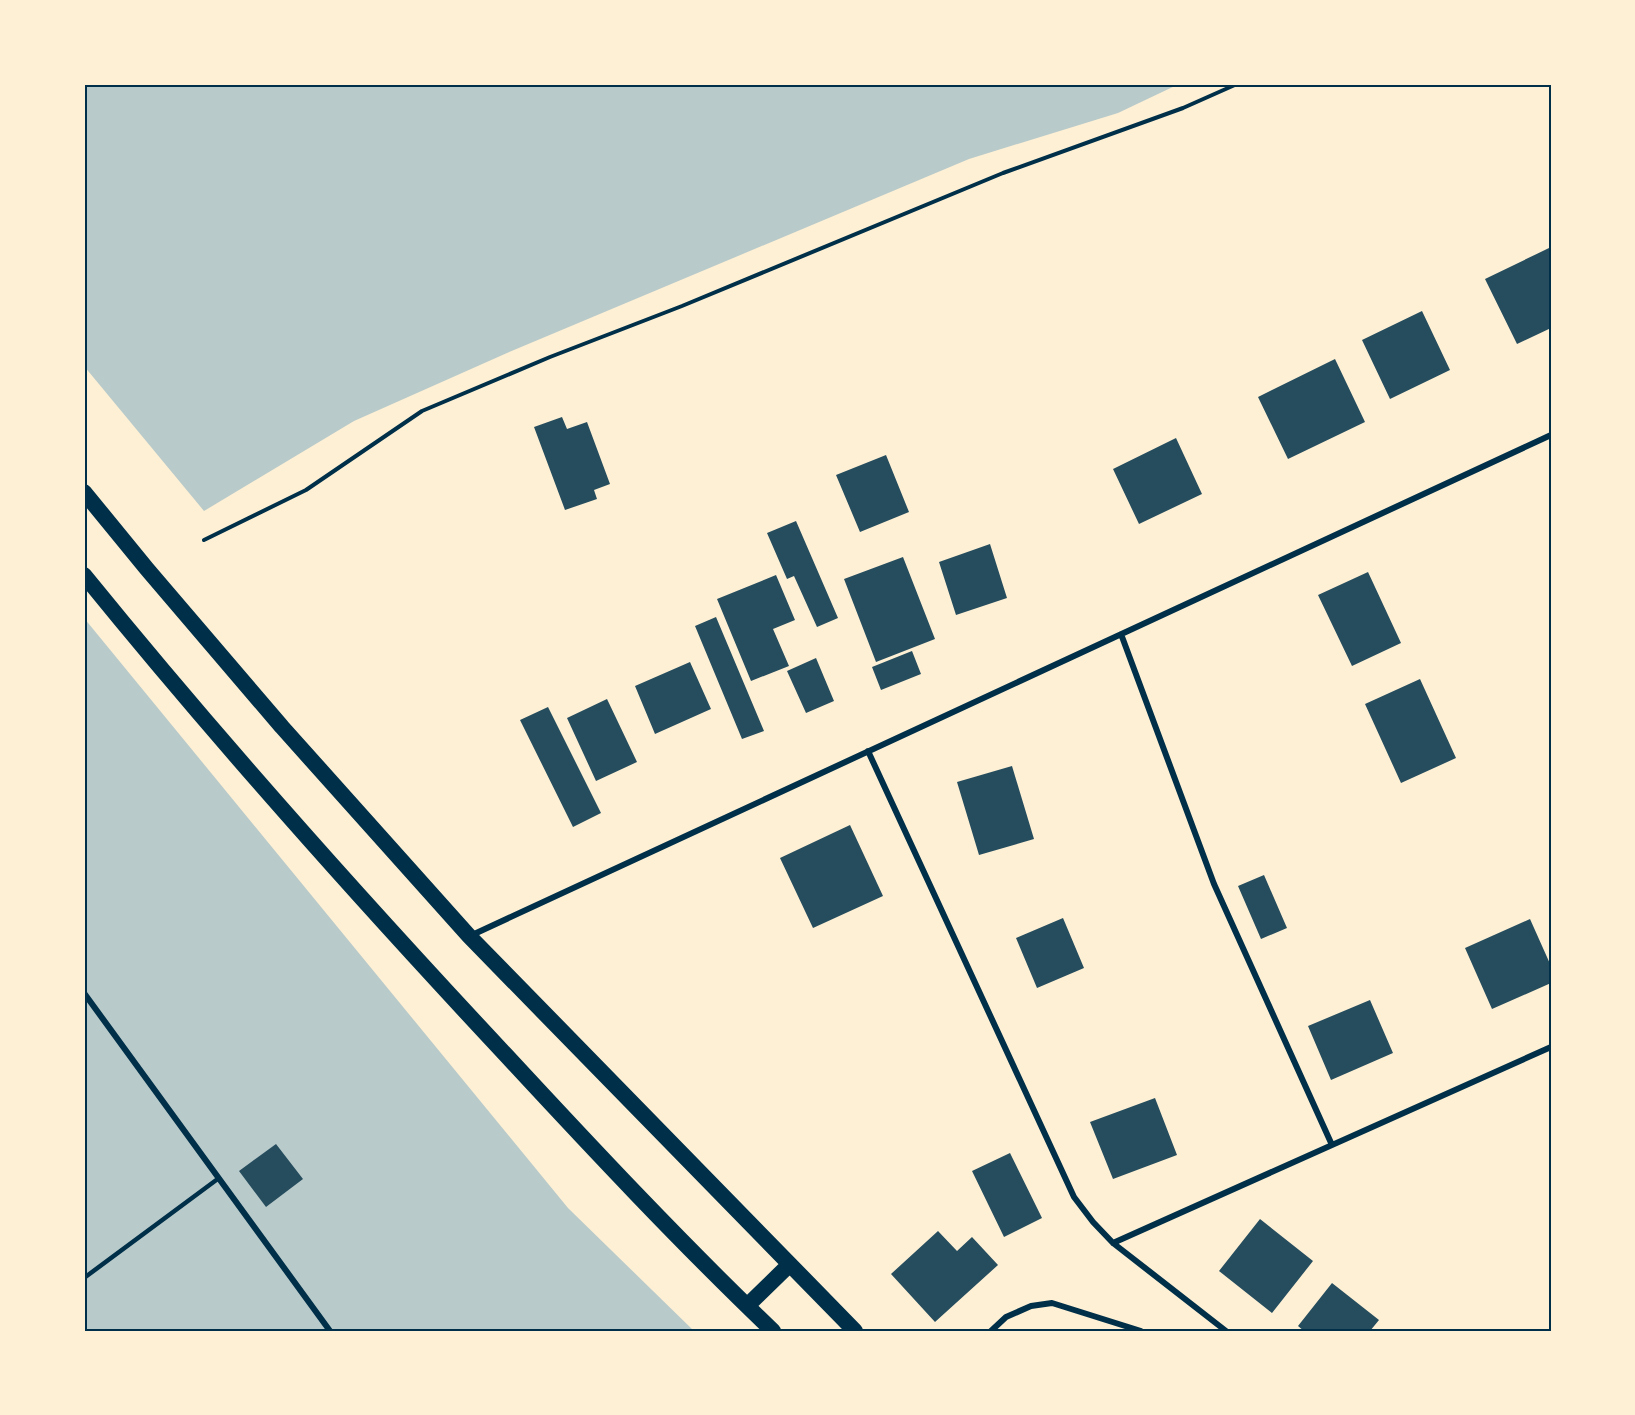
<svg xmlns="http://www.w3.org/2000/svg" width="1635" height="1415" viewBox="0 0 1635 1415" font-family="'Roboto Serif',serif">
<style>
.green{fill:#b9caca}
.building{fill:#264d5e}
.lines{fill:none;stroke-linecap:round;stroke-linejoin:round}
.path{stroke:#003049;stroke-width:4}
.service{stroke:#003049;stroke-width:4.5}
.minor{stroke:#003049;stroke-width:6}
.trunk{stroke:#003049;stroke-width:16}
.neatline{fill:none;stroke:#003049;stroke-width:2}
</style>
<rect width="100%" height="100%" fill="#fdf0d5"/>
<!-- green -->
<path class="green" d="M84 84H1179L1118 113 969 159 507 353 354 421 204 511 84 366Z
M84 618 568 1208 694 1331H84Z"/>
<!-- building -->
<path class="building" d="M1549 248 1551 253V328L1517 344 1485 279Z
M1422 311 1450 370 1390 399 1362 340Z
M1335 359 1365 422 1288 459 1258 397Z
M562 417 567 429 587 422 610 484 594 490 597 499 565 510 534 427Z
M1176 438 1202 494 1139 524 1113 469Z
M886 455 909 512 860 532 836 475Z
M796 521 838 618 817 627 794 576 787 579 767 533Z
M990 544 1007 598 956 615 939 562Z
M903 557 935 639 876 662 844 579Z
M1368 572 1401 643 1352 666 1318 595Z
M776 575 795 620 773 629 789 666 751 681 717 599Z
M716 617 764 731 742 739 695 626Z
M912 651 921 674 881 690 872 667Z
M816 658 834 701 806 713 787 671Z
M690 662 711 709 655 734 635 686Z
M1420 679 1456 758 1401 783 1365 704Z
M607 699 637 762 596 781 567 718Z
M548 707 601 813 573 827 520 720Z
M1012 766 1034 839 979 855 957 782Z
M850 825 883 896 813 928 780 858Z
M1264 875 1287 928 1261 939 1238 886Z
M1063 918 1084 968 1037 988 1016 938Z
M1530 919 1551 966V983L1492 1009 1465 948Z
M1370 1000 1393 1053 1331 1080 1308 1026Z
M1155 1098 1177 1155 1113 1179 1090 1122Z
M276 1144 303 1179 266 1207 239 1171Z
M1010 1153 1042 1218 1004 1237 972 1171Z
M1260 1219 1313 1261 1272 1313 1219 1271Z
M938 1231 957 1251 972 1237 998 1265 935 1322 891 1274Z
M1332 1283 1379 1320 1370 1331H1304L1298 1326Z"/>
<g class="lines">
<!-- path -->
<path class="path" d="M204 540 306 490 422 411 550 357 682 306 1003 173 1183 108 1237 84"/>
<!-- service -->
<path class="service" d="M84 1278 219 1178"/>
<!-- minor -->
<path class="minor" d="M1121 634 1214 884 1332 1145
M868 751 1074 1197 1093 1222 1113 1243 1226 1331
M472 935 1551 435
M84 993 330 1331
M1113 1243 1551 1047
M991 1331 1006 1317 1031 1306 1052 1303 1141 1331"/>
<!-- trunk -->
<path class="trunk" d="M84 492 147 569 282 727 469 936 855 1331
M84 575C218 740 360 899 505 1054 592 1148 680 1242 773 1331
M747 1306 789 1265"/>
</g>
<!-- border -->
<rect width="1635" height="1415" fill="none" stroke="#fdf0d5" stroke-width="171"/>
<rect x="86" y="86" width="1464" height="1244" class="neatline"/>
</svg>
